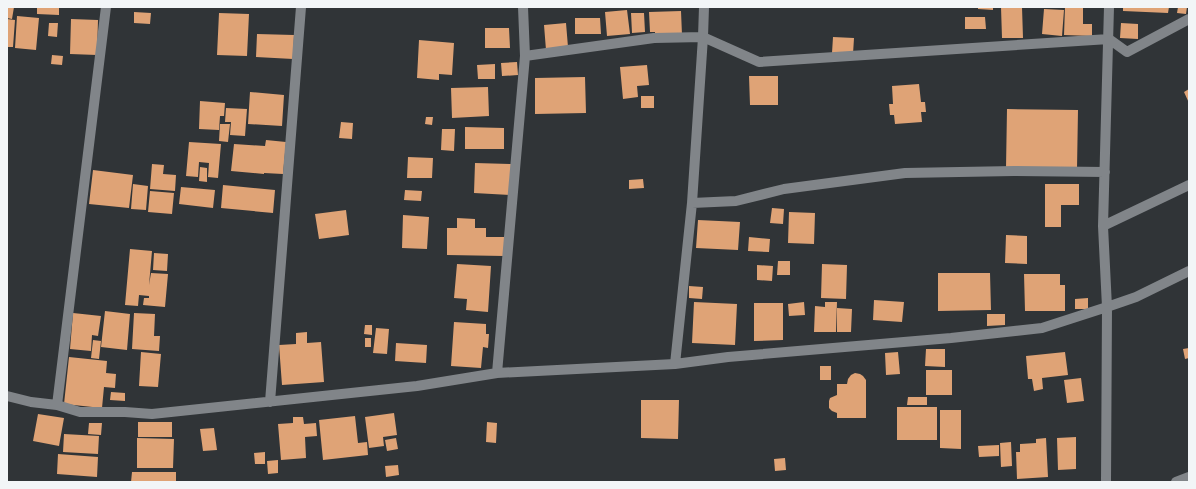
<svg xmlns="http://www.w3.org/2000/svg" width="1196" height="489" viewBox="0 0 1196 489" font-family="Cabin,sans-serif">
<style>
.building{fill:#dfa376}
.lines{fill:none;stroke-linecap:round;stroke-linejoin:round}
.minor{stroke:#818589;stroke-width:10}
</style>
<rect width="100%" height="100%" fill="#303437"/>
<!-- building -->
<path class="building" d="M7 7H14L12 19 7 18Z
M37 7H59V15L37 14Z
M978 7H993V10L978 9Z
M1001 7H1022L1023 38H1002Z
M1065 7 1083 8V24H1092V36L1064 35Z
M1123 7H1169L1168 13 1123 11Z
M1178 7H1187L1186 14 1177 13Z
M1044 9 1064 10 1062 36 1042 34Z
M627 10 630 34 607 36 605 12Z
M681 11 682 35 655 36V32H650L649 12Z
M134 12 151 13 150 24 134 23Z
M219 13 249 14 247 56 217 55Z
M631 13H644L645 32 632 33Z
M17 16 39 18 36 50 15 48Z
M965 17H985L986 29H965Z
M575 18H600L601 34H575Z
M7 19 15 20 13 47H7Z
M71 19 98 20 97 55 70 54Z
M49 23H58L57 37 48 36Z
M566 23 568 47 546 50 544 25Z
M1121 23 1138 24V39L1120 38Z
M485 28H509L510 48H485Z
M257 34 294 35 293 59 256 57Z
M833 37 854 38 853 54 832 53Z
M419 40 454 43 452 75 439 74V80L417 78Z
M52 55 63 56 62 65 51 64Z
M517 62 518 75 502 76 501 63Z
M495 64V79H478L477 65Z
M647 65 649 85 637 86 638 97 623 99 620 67Z
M749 76H778V105H750Z
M585 77 586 113 535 114V78Z
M919 84 921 102H925L926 112H921L922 122 895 124 894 115H890L889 104H893L892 86Z
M488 87 489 116 452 118 451 88Z
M1189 89V103L1184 92Z
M250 92 284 95 282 126 248 124Z
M641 96H654V108H641Z
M200 101 225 103 224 116H220L219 130 199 129Z
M226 108 247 109 245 136 230 135 231 122H225Z
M1007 109 1078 110 1077 169 1006 168Z
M426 117H433L432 125 425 124Z
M341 122 353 123 352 139 339 138Z
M220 124H230L228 142 219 141Z
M465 127 504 128V149H465Z
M442 129H455L454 151 441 150Z
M266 140 286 142 283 174 264 173V174L231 171 234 144 265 146Z
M189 142 221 144 218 178 208 177 209 163 199 162 198 177 186 176Z
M408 157 433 158 432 178H407Z
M475 163 512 164 511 195 474 193Z
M152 164 164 165 163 174 176 175 175 191 150 189Z
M200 167 207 168V182L199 181Z
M93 170 133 175 129 208 89 204Z
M643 179 644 188 629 189V180Z
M133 184 148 186 146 210 131 209Z
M1045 184H1079V205H1061V227H1045Z
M223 185 275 190 273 213 221 208Z
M181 187 215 190 213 208 179 204Z
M405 190 422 191 421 201 404 200Z
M150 191 174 193 172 214 148 212Z
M772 208 784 209 783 224 770 223Z
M346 210 349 235 319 239 315 214Z
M789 212 815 213 814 244 788 243Z
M403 215 429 217 427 249 402 248Z
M457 218 475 219V228H486V237H504V256L447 255V228H457Z
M698 220 740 222 738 250 696 248Z
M1006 235 1027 236V264L1005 263Z
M749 237 770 239 769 252 748 251Z
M130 249 152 251 149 285 151 273 168 274 165 307 143 305 144 298H149V296L139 295 138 306 125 305Z
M154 253 168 254 167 271 153 270Z
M778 261H790V275H777Z
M457 264 491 266 488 312 466 310 467 299 454 298Z
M822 264 847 265 846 299 821 298Z
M757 265 773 266 772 281 757 280Z
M938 273H990L991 310 938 311Z
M1024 274H1060V285H1065V311H1025Z
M689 286 703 287 702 299 689 298Z
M1088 298V309H1075V299Z
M874 300 904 302 902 322 873 320Z
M694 302 737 304 735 345 692 343Z
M804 302 805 315 789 316 788 304Z
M825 302H837L836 332H814L815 306 825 307Z
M754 303H783V340L754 341Z
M837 308 852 309 851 332H837Z
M105 311 130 314 127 350 101 347Z
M73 313 101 316 98 336 92 335 91 351 70 349Z
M134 313 155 314 154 336H160L159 351 132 349Z
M987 314H1005V325L987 326Z
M454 322 486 324V334H489L488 348 483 347 481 368 451 366Z
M365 325H372V335L364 334Z
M376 328 389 329 387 354 373 353Z
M307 332V343L321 342 324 382 282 385 279 345 296 344V333Z
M365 338H371V347H365Z
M93 340 101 341 99 359 91 358Z
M396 343 427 345 426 363 395 361Z
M1189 348V358L1185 359 1183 349Z
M926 349H945V367L925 366Z
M141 352 161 354 158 387 139 386Z
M898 352 900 374 886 375 885 353Z
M1065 352 1068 375 1042 378 1043 389 1034 391 1032 379H1028L1026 356Z
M69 357 107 361 106 373 116 374 115 388 104 387 102 408 64 404Z
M820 366H831V380H820Z
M926 370H952V395H926Z
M855 373 860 374 863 376 866 380V418H837V413L832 411 829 408V401L830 398 837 395V384H847L848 379 851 375Z
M1081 378 1084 401 1067 403 1064 380Z
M111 392 125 393V401L110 400Z
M908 397H927V405H907Z
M641 400H679L678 439 641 438Z
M897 407H937V440H897Z
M940 410H961V449L940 448Z
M394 413 397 435 383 437 384 446 369 448 365 417Z
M38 414 64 418 59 446 33 441Z
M355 416 358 443 367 442 368 455 323 460 319 420Z
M293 417H303L304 424 316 423 317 436 305 437 306 458 281 460 278 424 293 423Z
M138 422H172V437H138Z
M487 422 497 423 496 443 486 442Z
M89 423H102L101 435 88 434Z
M214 428 217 450 203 451 200 429Z
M64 434 99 436 98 454 63 452Z
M1076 437V469L1058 470 1057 438Z
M137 438 174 439 173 468H137Z
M396 438 398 449 387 451 385 440Z
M1046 438 1048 477 1017 479 1016 452H1020V444L1036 443V439Z
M1011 442 1012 466 1001 467 1000 443Z
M999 445V456L979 457 978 446Z
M265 452V464H255L254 453Z
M58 454 98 457 97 477 57 474Z
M785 458 786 470 775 471 774 459Z
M278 460V473L268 474 267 461Z
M398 465 399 475 386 477 385 466Z
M132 472H176V482H131Z"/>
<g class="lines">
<!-- minor -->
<path class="minor" d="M523 7 525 56
M692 203 736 201 784 189 905 173 1014 171 1105 172
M1103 226 1189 185
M675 364 692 203 703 37 759 62 1109 39 1127 52 1189 19
M497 373 525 56 654 38 703 37 704 7
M7 396 31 402 57 405 80 412H125L152 414 417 386 497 373 675 364 728 357 951 338 1042 328 1107 307 1136 297 1189 271
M270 402 301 7
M57 405 106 7
M1106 482 1107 307 1103 226 1109 7
M1176 482 1189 477"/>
</g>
<!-- border -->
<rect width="1196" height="489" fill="none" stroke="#f2f5f7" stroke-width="16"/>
</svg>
